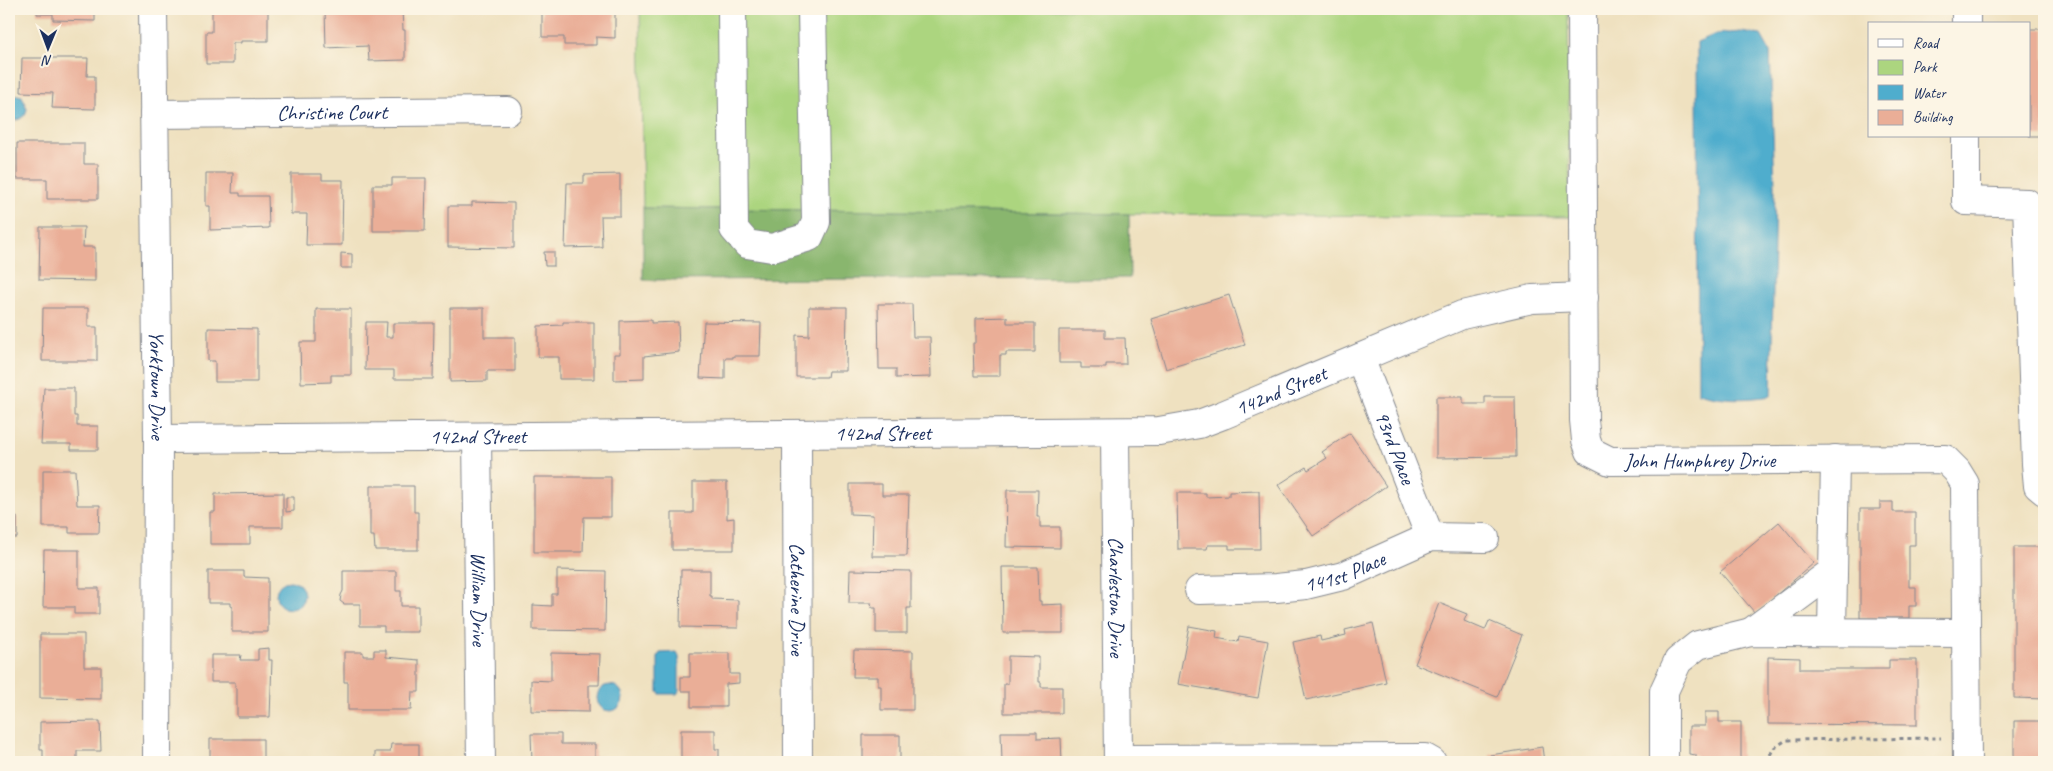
<svg xmlns="http://www.w3.org/2000/svg" width="2053" height="771" viewBox="0 0 2053 771" font-family="Caveat,sans-serif">
<style>
.green{fill:#acd57f;stroke:#64826e}
.forest{fill:#89b66e;stroke:#527266}
.water{fill:#4fadcd;stroke:#356e96}
.building{fill:#eaae97}
.lines{fill:none;stroke-linecap:round;stroke-linejoin:round}
.minor-casing{stroke:#85888f;stroke-width:30}
.path{stroke:#85888f;stroke-width:3;stroke-dasharray:4 4;stroke-linecap:butt}
.minor{stroke:#fff;stroke-width:28}
.labels{text-anchor:middle;dominant-baseline:central;stroke-width:4;stroke-linejoin:round;paint-order:stroke}
.street-label{font-size:21px;fill:#1b2f5e;stroke:#fcf5e5}
</style>
<rect width="100%" height="100%" fill="#fcf5e5"/>
<filter id="ink" filterUnits="userSpaceOnUse"><feTurbulence type="fractalNoise" baseFrequency=".02" numOctaves="2"/><feDisplacementMap in="SourceGraphic" scale="10" xChannelSelector="R" yChannelSelector="G"/><feConvolveMatrix kernelMatrix="1 2 1 2 8 2 1 2 1" color-interpolation-filters="sRGB"/></filter>
<filter id="wash" filterUnits="userSpaceOnUse"><feTurbulence type="fractalNoise" baseFrequency=".0096" numOctaves="4" result="noise"/><feDisplacementMap in="SourceGraphic" scale="20" xChannelSelector="R" yChannelSelector="G"/><feGaussianBlur stdDeviation="1.12" result="paint"/><feColorMatrix in="noise" values="0 0 0 0 0 0 0 0 0 0 0 0 0 0 0 0 0 1.4 0 .05"/><feComposite in="paint" operator="in"/></filter>
<g filter="url(#wash)">
<rect width="100%" height="100%" fill="#efe1c0"/>
<!-- green -->
<path class="green" d="M640 9H1568L1570 217 1129 214 643 208Z"/>
<!-- forest -->
<path class="forest" d="M643 208 1129 214 1130 278 643 280Z"/>
<!-- water -->
<path class="water" d="M1741 32 1761 35 1770 51 1775 186 1771 396C1744 400 1724 400 1698 393L1697 42 1716 34Z
M14 94 22 96 27 109C25 118 18 122 9 119V95Z
M276 595a14 14 0 1 1 28 0a14 14 0 1 1-28 0Z
M677 652 679 656V691L677 694H660L658 692V656L660 653Z
M597 698a13 13 0 1 1 26 0a13 13 0 1 1-26 0Z"/>
<g id="blocks">
<!-- building -->
<path class="building" d="M37 9H95V21L53 20V14H37Z
M212 9 268 11V41H241V43H233V64H206V32H212Z
M325 9H402L403 30H405V60L369 61 368 46 326 48Z
M542 9H615V38L596 37V45H564V37H542Z
M2029 29H2044V136H2029Z
M22 58H88L87 76H95V109L52 108 53 93 21 92Z
M17 143H84V164H98V199H47V179H17Z
M206 173H233L232 193H240V196H268L269 228 210 230V206H206Z
M291 174H322V180H343L342 245H306L307 214H291Z
M620 174V216H601L602 247 565 248 567 183H584V175Z
M392 178H426L425 231H373V185H392Z
M472 202 514 203V248L448 247V206H472Z
M40 227H84L83 247H95V281L39 280Z
M544 252H554V266H545Z
M341 253 352 254V268H341Z
M1229 295 1245 345 1166 369 1151 319Z
M878 304H912L913 337H930L931 377 896 378V369H879Z
M809 307H847L846 371H828L827 377H796V335L809 336Z
M43 308H88V327H97V361H42Z
M450 308H484V337H515V371H487V381L450 382Z
M316 309H351V375H331V382L301 383 300 342H316Z
M1007 317V323H1035V352H1006V355H1000V376H974L973 343H976V318Z
M651 320V323L678 322 679 352 644 356V379L614 380V354H620V321Z
M366 322H387L386 337H393V323H434L433 379H394V370H365Z
M563 322H594V379H559V357H538V326L563 325Z
M704 322 761 323 760 356H733V358H725V379L700 378Z
M208 328 257 329V382H215V361H208Z
M1059 330H1105V338H1125L1126 364H1106V368H1081V363H1059Z
M44 388H74V416H77V426H98V450H71V444H41Z
M1436 397H1463V404H1485V397H1515L1516 457 1436 458Z
M1350 433 1386 486 1313 536 1278 485 1306 467 1308 470 1327 458 1322 452Z
M43 470H75L77 505H100L99 533H69V527H43Z
M534 477H611V517H584L583 552H534Z
M693 482H727V519L734 518V550H672V513H693Z
M850 484H882V495H909L907 556H872L873 515 850 514Z
M370 486H414V512H418V550H375L374 536H370Z
M1007 490H1038L1037 517H1040V527H1060V548L1006 547Z
M1259 491 1260 549H1229V545H1208L1207 549H1178L1177 493H1206V497L1229 496V492Z
M283 493V527H250V544H210V512H215V494Z
M286 497H294V511L286 512Z
M1880 502H1893V512H1915V545H1909V587H1916V606H1909V618H1860V509H1880Z
M9 517H17V538H9Z
M1779 522 1814 563 1755 613 1720 572Z
M2014 547H2044V699L2014 698Z
M44 550H79V588H99V614H74V607H43Z
M1002 567H1038L1039 601H1041V605L1063 604V633H1003Z
M557 570 606 571 605 631 533 630V605L552 606V594H557Z
M681 570H710V596H712V599L738 600V628L680 627Z
M850 570 911 571V608H907V633H876V608H872L871 603H849Z
M208 571H244V577L268 578V632H232V607L230 606V603H208Z
M343 571H396V591H401V606H418V632H384V626H360V604H344L340 601 341 595 343 591Z
M1439 603 1467 614 1464 621 1485 630 1489 621 1522 635 1497 697 1415 664Z
M1373 623 1386 682 1306 700 1293 642 1320 636 1321 641 1346 635 1345 630Z
M1189 626 1217 631 1216 638 1238 642 1239 636 1268 641 1258 698 1178 684Z
M40 634H84V667H101V699L40 698Z
M269 648V660H272L270 717H237V688H235V682H211V655H241L240 660H258V649Z
M374 650H386V657L419 660V692H412L411 710H348V682H344V652H363V656H374Z
M854 650 913 651V710H881V686H878V677H853Z
M551 653 600 654 599 685H589V712L531 711V680L551 681Z
M690 653H730V674H739V683L726 684V707H691V691H681V677H690Z
M1008 656 1039 657V682H1041V687H1062V713H1004V684H1008Z
M1768 657 1800 658V669H1889V660H1917V725L1768 724Z
M1705 712H1719V722H1741V762H1696V755L1689 754V726H1705Z
M100 721 101 751H77V762H43V750H40V722Z
M2014 721H2044V762H2014Z
M681 730H715V749H719V762H681Z
M1001 732H1037V739L1061 738 1062 762H1002Z
M531 734H561V744H595V762H532Z
M863 735H900V762H863Z
M210 739H263V762H210Z
M391 744H419V762H375V752H390Z
M1542 747 1544 762H1491L1490 755Z"/>
</g>
</g>
<g filter="url(#ink)">
<use href="#blocks" fill-opacity="0" stroke="#85888f" stroke-width="1"/>
<g class="lines">
<defs>
<g id="minor">
<path id="s1" d="M153 9 158 439 157 762"/>
<path d="M732 9 734 229 747 244 772 248 809 237 816 222 812 9"/>
<path id="s2" d="M1582 9 1584 420 1586 440 1590 451 1610 461 1945 459 1957 471 1965 484 1967 762"/>
<path d="M1966 9V24"/>
<path id="s3" d="M154 114 508 111"/>
<path d="M1966 136V201L2027 203 2036 464 2038 486 2044 491"/>
<path id="s4" d="M1360 358 1430 537"/>
<path id="s5" d="M1115 432 1118 762"/>
<path id="s6" d="M797 435 798 762"/>
<path id="s7" d="M477 437 481 762"/>
<path id="s8" d="M158 439 1159 431 1199 424 1223 415 1462 315 1532 299 1584 297"/>
<path id="s9" d="M1199 590 1276 588 1306 585 1343 576 1430 537 1485 538"/>
<path d="M1751 632 1833 571"/>
<path d="M1832 632 1835 459"/>
<path d="M1118 759 1425 758 1432 762"/>
<path d="M1664 762V691L1678 661 1698 645 1751 632 1966 633"/>
</g>
</defs>
<!-- minor casing -->
<use href="#minor" class="minor-casing"/>
<!-- path -->
<path class="path" d="M1766 762 1774 748 1786 740 1941 738"/>
<!-- minor -->
<use href="#minor" class="minor"/>
</g>
</g>
<g class="labels">
<!-- street labels -->
<g class="street-label">
<text stroke="none"><textPath href="#s3" startOffset="178">Christine Court</textPath></text>
<text stroke="none"><textPath href="#s1" startOffset="376">Yorktown Drive</textPath></text>
<text stroke="none"><textPath href="#s8" startOffset="1130">142nd Street</textPath></text>
<text stroke="none"><textPath href="#s8" startOffset="725">142nd Street</textPath></text>
<text stroke="none"><textPath href="#s8" startOffset="320">142nd Street</textPath></text>
<text stroke="none"><textPath href="#s4" startOffset="96">93rd Place</textPath></text>
<text stroke="none"><textPath href="#s2" startOffset="555">John Humphrey Drive</textPath></text>
<text stroke="none"><textPath href="#s9" startOffset="148">141st Place</textPath></text>
<text stroke="none"><textPath href="#s5" startOffset="165">Charleston Drive</textPath></text>
<text stroke="none"><textPath href="#s6" startOffset="164">Catherine Drive</textPath></text>
<text stroke="none"><textPath href="#s7" startOffset="162">William Drive</textPath></text>
</g>
</g>
<!-- margin -->
<rect width="2053" height="771" fill="none" stroke="#fcf5e5" stroke-width="30"/>
<!-- legend -->
<rect x="1868" y="22" width="162" height="115" fill="#fcf5e5" stroke="#a2a6af"/>
<rect x="1878" y="39" width="25" height="8" fill="#ffffff" stroke="#a2a6af"/>
<text x="1913" y="48" font-size="15" fill="#1b2f5e">Road</text>
<rect x="1878" y="60" width="25" height="15" fill="#acd57f" stroke="#a2a6af"/>
<text x="1913" y="72" font-size="15" fill="#1b2f5e">Park</text>
<rect x="1878" y="85" width="25" height="15" fill="#4fadcd" stroke="#a2a6af"/>
<text x="1913" y="98" font-size="15" fill="#1b2f5e">Water</text>
<rect x="1878" y="110" width="25" height="15" fill="#eaae97" stroke="#a2a6af"/>
<text x="1913" y="122" font-size="15" fill="#1b2f5e">Building</text>
<!-- north arrow -->
<g transform="translate(48 48) rotate(181)" stroke="#fcf5e5" stroke-width="4" paint-order="stroke">
<path d="M0-4L9 19L0 12L-9 19Z" fill="#1b2f5e"/>
<text y="-8" font-size="14" font-weight="bold" text-anchor="middle" fill="#1b2f5e">N</text>
</g>
</svg>
